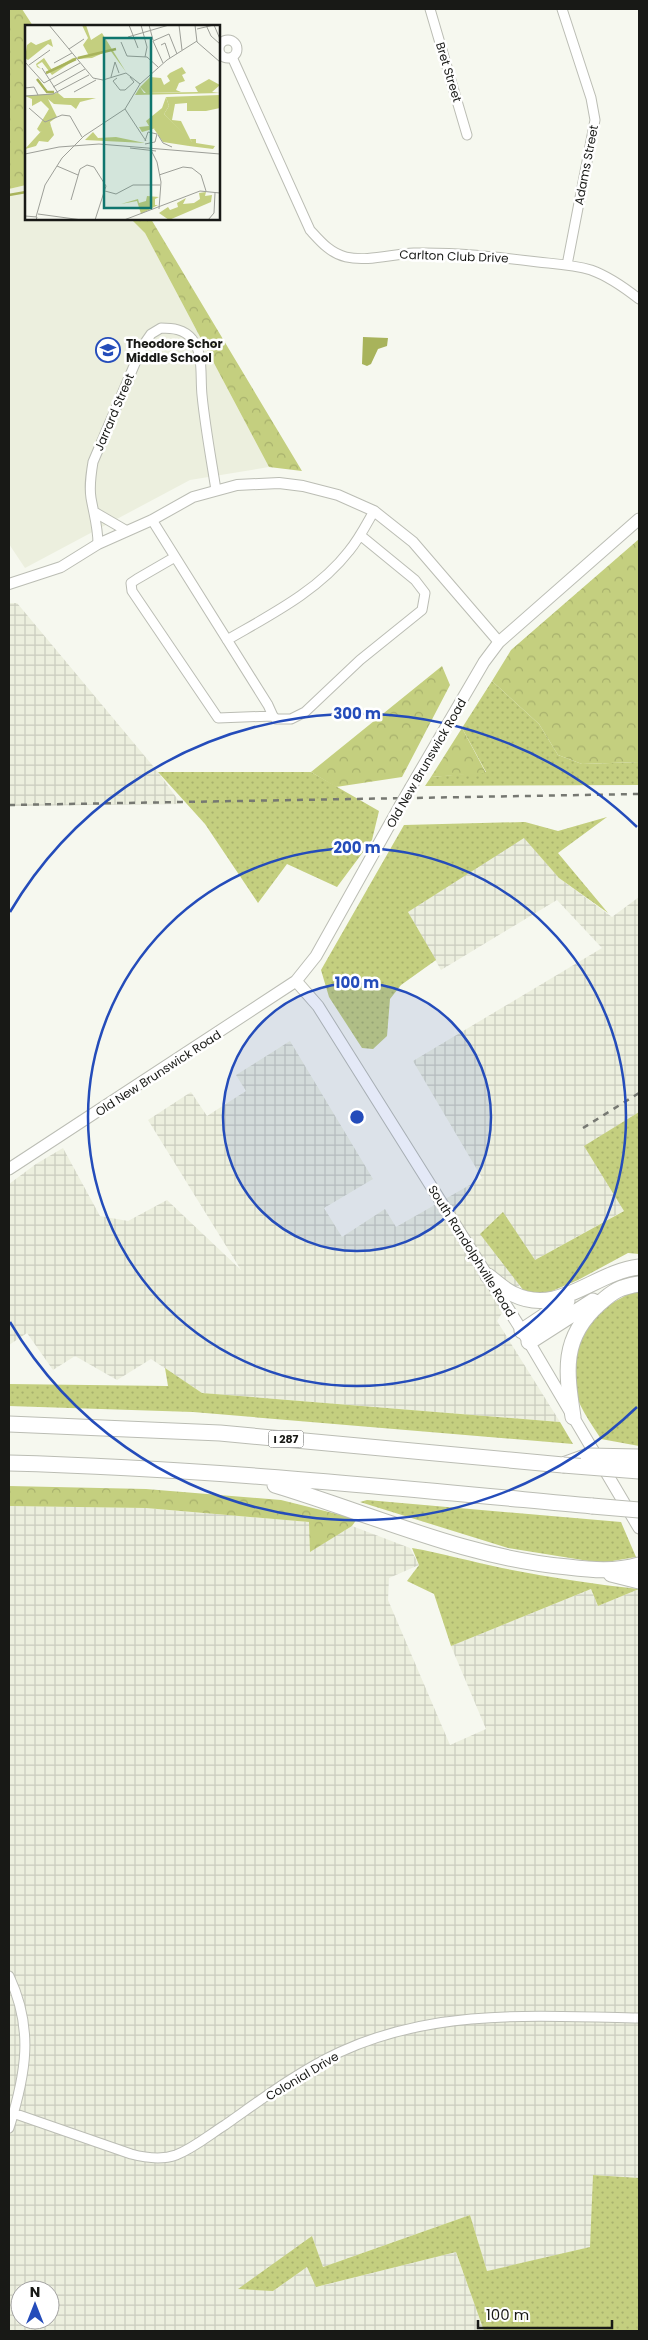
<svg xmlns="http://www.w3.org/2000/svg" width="648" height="2340" viewBox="0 0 648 2340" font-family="Poppins,sans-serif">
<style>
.built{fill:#ecefde}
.industrial{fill:url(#industrial-grid);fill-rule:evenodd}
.grass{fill:url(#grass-dots)}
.forest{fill:url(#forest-crowns)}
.water{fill:#a8b35b}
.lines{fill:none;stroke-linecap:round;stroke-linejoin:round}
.stream{stroke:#a8b35b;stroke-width:2.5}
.minor-casing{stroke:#bbbdb4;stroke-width:11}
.tertiary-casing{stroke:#bbbdb4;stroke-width:12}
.secondary-casing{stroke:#bbbdb4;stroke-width:13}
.motorway-casing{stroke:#bbbdb4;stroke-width:17}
.minor{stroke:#fff;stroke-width:9}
.tertiary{stroke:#fff;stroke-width:10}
.secondary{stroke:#fff;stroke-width:11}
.motorway{stroke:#fff;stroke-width:15}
.rail{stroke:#767872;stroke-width:2.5;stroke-dasharray:6 6;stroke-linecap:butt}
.secondary-bridge-casing{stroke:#bbbdb4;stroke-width:13;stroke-linecap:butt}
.motorway-bridge-casing{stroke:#bbbdb4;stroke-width:17;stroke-linecap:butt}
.secondary-bridge{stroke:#fff;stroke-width:11}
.motorway-bridge{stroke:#fff;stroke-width:15}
.ring{fill:none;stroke:#244cba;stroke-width:2.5}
.labels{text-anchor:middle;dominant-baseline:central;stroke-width:5;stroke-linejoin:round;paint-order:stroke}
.shield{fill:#fff;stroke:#5d5e5c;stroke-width:1}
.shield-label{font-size:11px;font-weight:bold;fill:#181916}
.street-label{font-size:12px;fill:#181916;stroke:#fff}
.poi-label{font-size:12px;font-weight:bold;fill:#181916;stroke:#fff;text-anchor:start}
.inset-river{fill:none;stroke:#a8b35b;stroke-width:2.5}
.inset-road{fill:none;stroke:#9d9f98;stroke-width:1}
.view{fill:#0f766e;fill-opacity:0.15;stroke:#0f766e;stroke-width:2.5}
.inset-edge{fill:none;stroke:#181916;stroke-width:2.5}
.centre{fill:#244cba;stroke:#fff;stroke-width:2.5}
.ring-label{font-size:15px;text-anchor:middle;font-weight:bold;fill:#244cba;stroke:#fff;stroke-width:5;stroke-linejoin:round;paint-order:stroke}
</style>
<defs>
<pattern id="industrial-grid" width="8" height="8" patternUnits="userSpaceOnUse" patternTransform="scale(1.25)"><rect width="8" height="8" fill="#ecefde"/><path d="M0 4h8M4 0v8" fill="none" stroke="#caccbe"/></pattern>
<pattern id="grass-dots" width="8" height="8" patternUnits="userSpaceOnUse" patternTransform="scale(1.25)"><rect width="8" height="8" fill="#c4cf7f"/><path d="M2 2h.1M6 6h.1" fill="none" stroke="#a8b16d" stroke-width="1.8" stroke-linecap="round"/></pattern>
<pattern id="forest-crowns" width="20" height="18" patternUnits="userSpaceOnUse" patternTransform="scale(1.25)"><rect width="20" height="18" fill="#c4cf7f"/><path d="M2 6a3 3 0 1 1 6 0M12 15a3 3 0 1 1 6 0" fill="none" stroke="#a8b16d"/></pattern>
</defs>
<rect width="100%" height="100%" fill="#f6f8ef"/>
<!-- built -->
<path class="built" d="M26 185V219H131L145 233 269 467 190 480 25 568 9 544V189Z"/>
<!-- industrial -->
<path class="industrial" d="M9 603H17L158 772 181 804 9 806Z
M524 837 559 878 612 917 639 897V1112L585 1146 625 1210 535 1260 497 1321 560 1422 202 1393 151 1359 117 1380 75 1356 53 1370 27 1333 9 1345V1184L36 1164 63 1148 100 1216 128 1221 167 1200 241 1270 148 1120 191 1092 207 1116 246 1091 236 1075 290 1041 373 1179 324 1208 342 1237 385 1209 396 1227 482 1178 413 1061 602 948 557 900 441 970 408 912Z
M9 1506 146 1508 310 1522 311 1551 352 1526 410 1548 419 1565 389 1578 388 1600 450 1745 486 1729 451 1646 591 1589 598 1606 639 1589V2178L593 2175 591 2247 487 2271 470 2215 323 2267 312 2236 273 2291 307 2267 317 2287 456 2252 484 2331H9ZM20 2290H50V2320H20Z"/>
<!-- grass -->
<path class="grass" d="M492 681 539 724 558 755 582 764 639 762V785L425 786 431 777 486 772 462 728Z
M158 772H311L379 811 372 840 337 887 287 864 258 903 205 824Z
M607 817 558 853 608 913 559 878 524 838 408 912 436 960 401 985 390 999 387 1036 373 1049 362 1048 329 997 321 970 404 825 525 822 558 831Z
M639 1112V1254L628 1253 578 1280 545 1294 524 1291 480 1234 503 1212 535 1260 624 1211 584 1146Z
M633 1292H639V1446L601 1439C590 1422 577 1404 573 1384 572 1378 573 1371 573 1365 575 1327 601 1307 633 1292Z
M165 1368 202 1393 560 1422 573 1444 193 1412 9 1406V1384L168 1386Z
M367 1500 621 1522 636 1557 601 1563 508 1548 360 1502Z
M412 1548C442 1553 472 1562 502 1568 547 1577 593 1584 639 1589L598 1606 591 1589 451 1646 434 1594 407 1581 419 1565Z
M593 2175 639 2178V2331H484L456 2252 316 2287 307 2267 273 2291 238 2289 312 2236 323 2267 470 2215 487 2271 590 2247Z"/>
<!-- forest -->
<path class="forest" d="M9 9H22L33 26H26V185L9 189Z
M131 219H151L302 471 269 467 145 233Z
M639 539V762L582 764 558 755 539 724 492 681 511 650Z
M442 666 450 685 402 777 336 787 311 772Z
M462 728 486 773 431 777Z
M9 1486 146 1489 281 1500 357 1519 352 1526 310 1552 309 1522 146 1508 9 1506Z"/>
<!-- water -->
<path class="water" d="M363 337 388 338 387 346 378 349 371 364 367 366 362 364Z"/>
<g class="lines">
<!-- stream -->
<path class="stream" d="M9 195 26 192"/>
<defs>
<path id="minor" d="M430 9 467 135
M562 9 591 98 595 120 567 265
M219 49a9 9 0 1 1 18 0a9 9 0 1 1-18 0Z
M232 57 310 230C321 242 330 253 346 257 367 262 392 254 414 253 455 252 497 257 538 262 556 264 574 265 591 270 608 276 625 288 639 299
M96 513 127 531
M152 520 268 705 273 716
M98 544C98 527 94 515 91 498 89 486 91 474 93 462L142 347 151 334 161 328C172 328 184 329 192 339 204 353 200 377 202 395 205 426 211 458 216 490
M175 557 137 579 131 583 132 591 218 718 273 716 276 719H291L305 712 360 660 422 610 425 593 415 580 360 535
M227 640C270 615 318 591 349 551 359 539 366 525 374 511
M9 1976C34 2029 26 2074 9 2128
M13 2113 131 2154C146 2158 162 2160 176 2155 194 2148 209 2135 225 2125 262 2099 299 2071 340 2052 435 2008 537 2016 639 2018"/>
<path id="tertiary" d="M9 584 61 567 98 544 152 520 193 497 237 485 279 483 303 486 338 495 374 511 413 542 499 642"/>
<path id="secondary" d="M411 787 484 662 499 642 639 519
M296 981 318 1006 529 1342 639 1528
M9 1169 296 981 316 956 400 806"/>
<path id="motorway" d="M488 1276C496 1282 504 1290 513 1294 559 1317 594 1272 639 1267
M522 1331 567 1301
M529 1342 593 1301
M573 1417C566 1371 561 1338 599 1304 613 1291 620 1287 639 1284
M9 1424 220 1433 563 1465 588 1456
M9 1463C204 1468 398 1488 592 1506
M275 1485C372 1514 466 1558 568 1567 592 1570 615 1572 639 1565
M611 1574 639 1581"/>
</defs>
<!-- minor casing -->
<use href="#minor" class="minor-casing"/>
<!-- tertiary casing -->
<use href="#tertiary" class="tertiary-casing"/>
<!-- secondary casing -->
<use href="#secondary" class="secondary-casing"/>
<!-- motorway casing -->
<use href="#motorway" class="motorway-casing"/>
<!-- minor -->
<use href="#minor" class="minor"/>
<!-- tertiary -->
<use href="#tertiary" class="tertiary"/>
<!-- secondary -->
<use href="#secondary" class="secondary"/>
<!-- motorway -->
<use href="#motorway" class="motorway"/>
<!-- rail -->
<path class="rail" d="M9 805 639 794
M583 1128 639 1093"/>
<defs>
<path id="secondary-bridge" d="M400 806 411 787"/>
<path id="motorway-bridge" d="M588 1456 639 1457
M563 1465 639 1471
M592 1506 639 1510"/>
</defs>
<!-- secondary-bridge casing -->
<use href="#secondary-bridge" class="secondary-bridge-casing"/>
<!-- motorway-bridge casing -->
<use href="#motorway-bridge" class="motorway-bridge-casing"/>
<!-- secondary-bridge -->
<use href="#secondary-bridge" class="secondary-bridge"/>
<!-- motorway-bridge -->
<use href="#motorway-bridge" class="motorway-bridge"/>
</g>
<!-- distance rings -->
<circle cx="357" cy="1117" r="134" fill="#244cba" fill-opacity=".12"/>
<g class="ring">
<circle cx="357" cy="1117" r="134"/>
<circle cx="357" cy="1117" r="269"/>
<path d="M637 1407A403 403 0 0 1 10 1322M10 912A403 403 0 0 1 637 827"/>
</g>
<!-- icons -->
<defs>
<symbol id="school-ring" viewBox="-11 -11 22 22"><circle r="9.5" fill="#fff" stroke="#244cba" stroke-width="1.5"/><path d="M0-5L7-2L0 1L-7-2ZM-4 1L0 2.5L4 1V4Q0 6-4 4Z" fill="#244cba"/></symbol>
</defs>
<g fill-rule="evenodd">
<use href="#school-ring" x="94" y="336" width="28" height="28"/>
</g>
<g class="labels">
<!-- shield labels -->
<rect class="shield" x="268.5" y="1430.5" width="35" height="17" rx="4"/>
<g class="shield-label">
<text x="286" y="1439">I 287</text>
</g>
<!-- street labels -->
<g class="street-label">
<text transform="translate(449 72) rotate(73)">Bret Street</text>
<text transform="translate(586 165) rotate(-79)">Adams Street</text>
<text transform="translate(454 256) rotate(2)">Carlton Club Drive</text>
<text transform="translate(114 412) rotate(-67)">Jarrard Street</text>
<text transform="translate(426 763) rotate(-60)">Old New Brunswick Road</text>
<text transform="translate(158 1073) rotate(-33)">Old New Brunswick Road</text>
<text transform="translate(472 1251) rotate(58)">South Randolphville Road</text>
<text transform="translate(302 2076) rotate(-31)">Colonial Drive</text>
</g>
<!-- poi labels -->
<g class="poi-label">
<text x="126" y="343">Theodore Schor<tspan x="126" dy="14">Middle School</tspan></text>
</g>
</g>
<!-- overview -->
<g transform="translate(25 25)">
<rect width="195" height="195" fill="#f6f8ef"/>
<path d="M184 54 195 60 187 67 195 68 110 70 115 62 119 68 173 67 170 62ZM33 68 39 73H71L55 77 51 84 46 80 29 79 23 74 32 92 25 97 26 101 15 107 12 104 24 84 16 76 7 81V74L0 71ZM141 72 144 81 139 89 167 117 165 114H171V118L190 121 188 124 164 121 131 97V103L117 107 114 102 124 101 121 96 137 83ZM68 107 73 113 91 112 120 118 60 115ZM122 171 134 172 130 174V180H133L116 189 112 176 96 179 113 174 114 178 121 176Z" fill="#c4cf7f"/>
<path d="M57 0H61L66 15 77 8 101 47 85 25 67 33 51 34 27 50 17 37 12 40 16 44 12 42 11 39 19 33 27 45 48 33 64 31 58 20 63 13ZM26 14 28 22 23 19 3 35 0 33 2 20 6 17 11 20ZM157 42 161 48 157 50 160 56 154 58 151 65 156 67 121 68 115 62 125 52 136 53 139 60 145 56 142 51 145 48ZM195 70V83L181 86H162V78L150 79 147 95 156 96 167 118 139 89 144 81 141 72ZM135 90 163 119 164 121 138 117 129 104 131 101 129 95ZM26 101 29 110 23 117 14 116 11 121 0 124 20 102ZM181 167 180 171 187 170 186 177 144 195 134 188 143 182 145 185 153 182 152 178 161 173 158 179 169 178 175 174 174 168Z" fill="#c4cf7f"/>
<path class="inset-river" d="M53 33 91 24M21 48 51 34M12 54 22 67H29"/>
<path class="inset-road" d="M24 0 68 53 78 55 101 48 115 59M104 0 113 23M116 0 122 22 120 32M124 0 128 15M154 0 157 25M170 0 172 17 195 37M181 0 186 11 195 19M189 0 195 14M172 4 189 0M103 12 144 0M96 17 102 31 122 32 133 42M136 20 140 18 145 33M44 24 59 14M0 37 19 58 55 38M29 38 47 28M138 38 128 16 144 9 152 29M4 40 25 25M17 43 33 68M86 52 90 37 94 48M92 53 88 56 95 65H100L109 57 105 52M28 62 60 44M0 63 9 62 13 70M49 67 71 55M0 71 28 69 64 50M4 83 20 97 37 90 45 91 57 112M100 84 121 116M133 110 138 118 147 122M120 119 130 117 132 109 123 107 120 116M105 123 131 126M125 123 132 137 136 157 134 184M0 129 34 122 74 119 195 129M32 141 53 150M134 150 158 142 167 143 176 150 181 166M80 166 91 169 108 160H135M46 175 55 144 62 140 69 142 81 161 70 195M13 189 57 195M0 191 12 192 11 195M11 192 20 160 37 133 59 111 100 84 115 59 142 35 172 16M99 195 175 166 195 168M183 195 189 188 190 168"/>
<path class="view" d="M79 13H126V183H79Z"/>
<rect width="195" height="195" class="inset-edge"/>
</g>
<circle cx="357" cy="1117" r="8" class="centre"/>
<g class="ring-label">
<text x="357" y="719">300 m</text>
<text x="357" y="853">200 m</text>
<text x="357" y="988">100 m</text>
</g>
<!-- border -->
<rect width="648" height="2340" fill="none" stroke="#181916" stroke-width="20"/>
<!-- north arrow -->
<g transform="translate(35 2305)"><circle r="24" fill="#ffffff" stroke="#a3a3a2"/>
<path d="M0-4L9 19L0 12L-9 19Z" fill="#244cba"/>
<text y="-8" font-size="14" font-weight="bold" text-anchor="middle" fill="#181916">N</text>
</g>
<!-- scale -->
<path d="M478 2320v8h134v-8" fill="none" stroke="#181916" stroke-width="2.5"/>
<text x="486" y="2320" font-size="15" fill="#181916" stroke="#ffffff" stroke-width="4" paint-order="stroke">100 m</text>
</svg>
